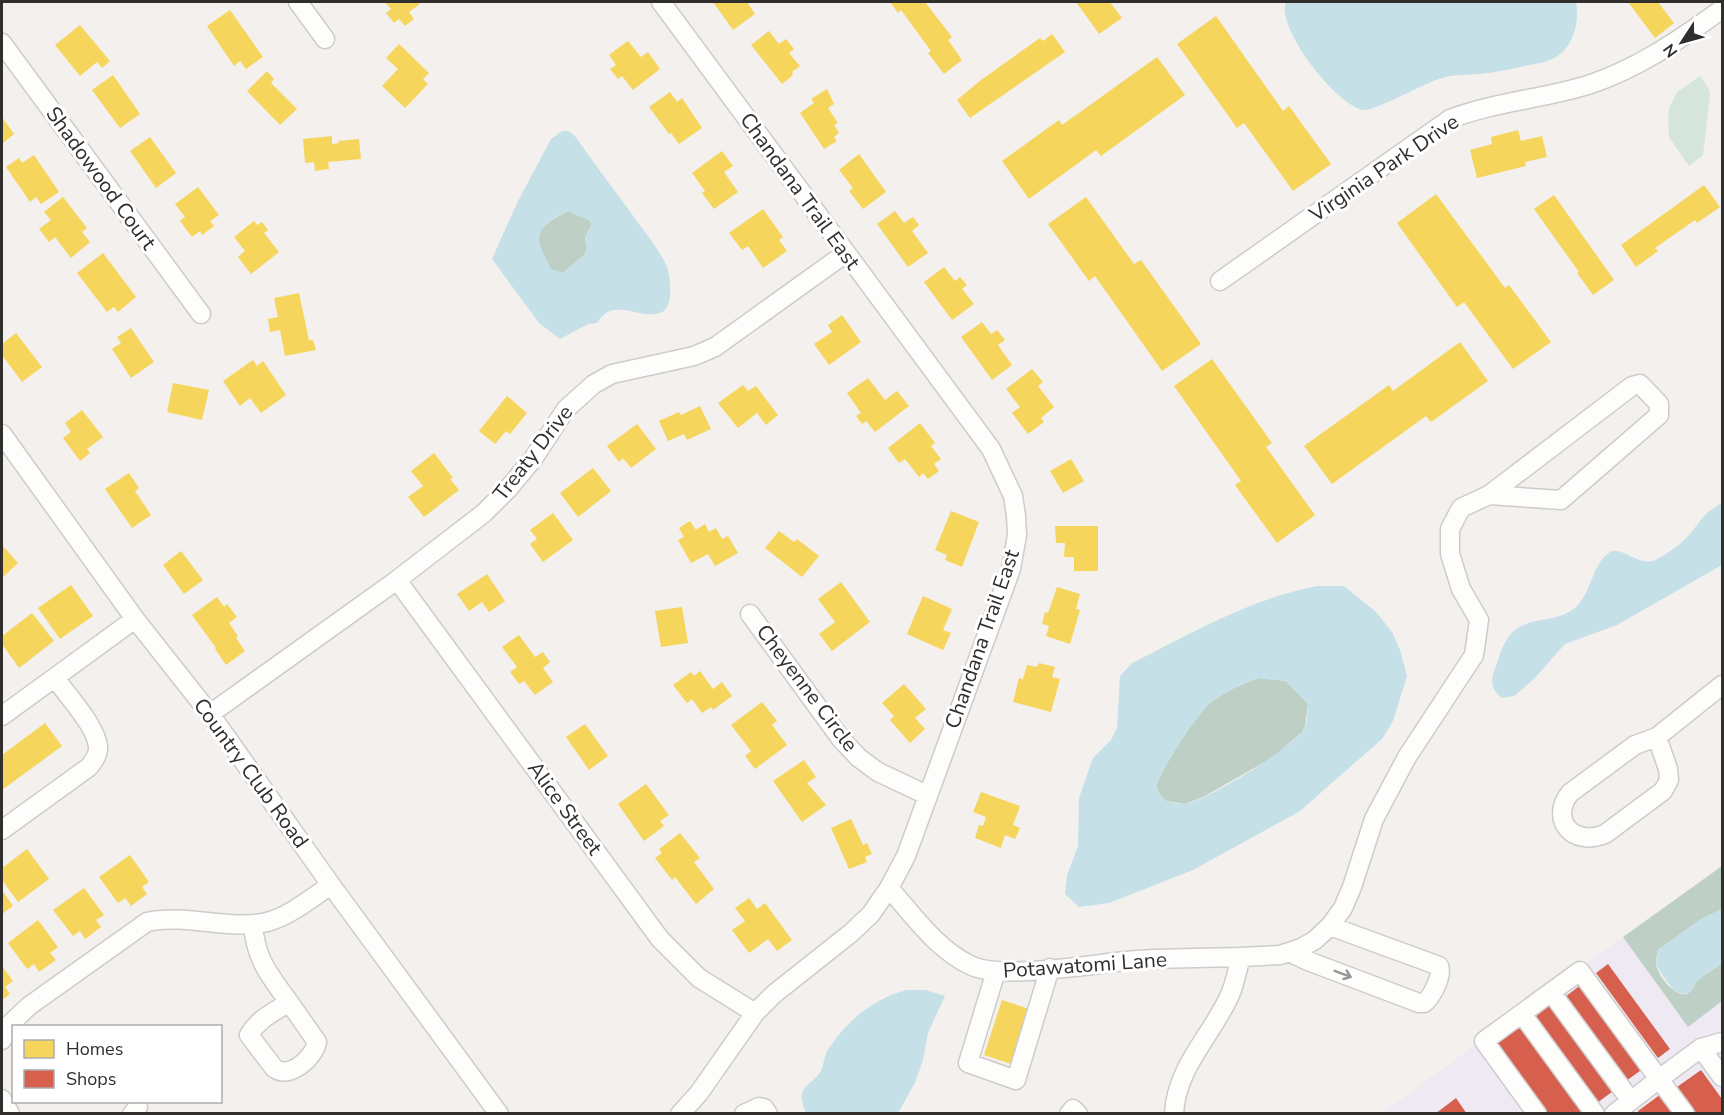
<svg xmlns="http://www.w3.org/2000/svg" width="1724" height="1115" viewBox="0 0 1724 1115" font-family="'Nunito Sans',sans-serif">
<style>
.commercial{fill:#efe9f4}
.green{fill:#d6e5dc}
.forest{fill:#becfc5}
.water{fill:#c6e0e8;fill-rule:evenodd}
.homes{fill:#f6d55c}
.shops{fill:#d6604d}
.lines{fill:none;stroke-linecap:round;stroke-linejoin:round}
.minor-casing{stroke:#cecccb;stroke-width:21}
.minor{stroke:#fdfdfc;stroke-width:18}
.oneway{stroke:#979695}
.labels{text-anchor:middle;dominant-baseline:central;stroke-width:6;stroke-linejoin:round;paint-order:stroke}
.street-label{font-size:21px;fill:#312f2e;stroke:#fff}
</style>
<rect width="100%" height="100%" fill="#f3f0ee"/>
<!-- commercial -->
<path class="commercial" d="M1623 937 1688 1026 1722 1001V1113L1381 1114Z"/>
<!-- green -->
<path class="green" d="M1700 76 1709 89 1710 95 1703 155 1689 166 1669 137 1668 117 1669 108 1677 92Z"/>
<!-- forest -->
<path class="forest" d="M568 211 589 220 592 224 585 238 587 248 585 254 563 273 551 270C533 235 532 230 568 211Z
M1260 678 1286 681 1308 704 1305 726 1302 732 1272 758 1203 797 1185 804 1166 801C1162 796 1156 792 1157 785 1160 770 1198 713 1210 703 1225 691 1242 684 1260 678Z
M1722 866V909L1700 920 1658 950C1657 954 1656 960 1656 964 1658 975 1673 996 1686 994 1693 992 1694 984 1698 980 1705 974 1715 969 1722 963V1001L1688 1027 1623 937Z"/>
<!-- water -->
<path class="water" d="M1286 2H1576C1580 25 1572 53 1547 61 1538 64 1529 65 1520 67 1506 70 1493 73 1479 74 1467 75 1451 74 1439 79 1423 84 1375 111 1364 110 1336 106 1275 26 1286 2Z
M562 131H568L574 135C594 163 614 190 634 217 645 233 660 250 667 267 671 278 674 309 660 313 636 320 614 295 597 323L588 324 560 339 539 323 492 259 518 201 551 139ZM568 211 589 220 592 224 585 238 587 248 585 254 563 273 551 269C533 236 533 228 568 211Z
M1722 502V565L1617 625 1565 644 1534 679 1514 696 1502 698C1490 688 1490 680 1496 666 1499 658 1501 648 1506 641 1522 612 1555 627 1577 606 1592 591 1592 564 1610 552 1622 545 1640 569 1657 559 1665 555 1673 549 1680 544 1691 535 1698 522 1707 513 1712 509 1718 506 1722 502Z
M1318 586H1344L1376 612 1392 632 1400 650 1407 676 1393 721 1382 739 1300 811 1193 870 1109 903 1079 907 1065 894 1067 875 1078 846 1079 798 1093 758 1111 740 1117 728 1120 676 1132 663C1192 633 1251 598 1318 586ZM1260 678 1286 681 1308 704C1307 711 1308 721 1305 727 1298 745 1203 803 1184 804 1178 804 1171 802 1166 801 1162 796 1156 792 1157 785 1160 770 1198 713 1210 703 1225 691 1242 684 1260 678Z
M1722 909V963L1697 981 1691 991 1686 994 1680 993 1673 990 1661 973 1656 964 1658 950 1700 920Z
M906 990H926L945 996 928 1033 923 1060 915 1083 898 1113H806C796 1087 805 1090 819 1074 824 1067 824 1055 829 1048 848 1020 873 999 906 990Z"/>
<!-- homes -->
<path class="homes" d="M385 2H418L420 4 409 12 414 19 405 26 399 19 394 23 386 13 391 9Z
M713 2H747L755 14 733 30Z
M890 2H925L952 37 948 40 962 60 944 74 928 53 931 51 901 10 898 13Z
M1076 2H1110L1122 18 1099 34Z
M1628 2H1658L1674 23 1655 38Z
M230 10 263 57 246 69 240 61 234 66 207 26Z
M1216 16 1283 111 1289 106 1331 164 1293 191 1244 123 1237 128 1177 44Z
M80 25 110 61 102 68 97 62 80 76 55 45Z
M769 31 779 44 786 39 794 49 789 53 800 66 792 72 793 75 782 84 751 45Z
M1052 34 1065 52 970 118 957 100 981 80 1040 38 1043 41Z
M628 41 641 57 648 52 660 69 633 90 622 76 618 79 610 69 616 65 609 55Z
M399 44 429 73 423 79 428 84 405 108 382 86 398 69 386 58Z
M1157 57 1185 95 1101 156 1096 150 1029 199 1002 161 1059 120 1062 125Z
M267 71 274 79 271 83 297 109 280 125 247 91Z
M113 75 140 114 120 128 92 90Z
M827 89 834 104 828 108 838 123 834 125 839 133 834 137 837 141 824 149 800 113 814 103 811 99Z
M670 92 677 102 682 98 702 128 679 144 671 133 669 134 649 107Z
M2 117 14 134 2 144Z
M1518 130 1521 141 1542 136 1547 157 1525 162 1526 166 1477 178 1470 150 1492 144 1491 137Z
M332 136V144L339 143 338 141 359 139 361 159 328 162 329 169 315 171 314 162 305 163 303 139Z
M150 137 176 173 156 188 130 151Z
M722 151 733 166 724 172 738 192 714 209 702 193 705 191 692 173Z
M859 154 886 192 863 209 849 191 853 188 839 170Z
M34 155 59 192 41 204 36 197 30 202 6 167 19 158 22 163Z
M1704 185 1720 207 1697 223 1695 220 1655 248 1658 251 1636 267 1621 245Z
M198 187 219 215 210 221 214 226 202 235 200 231 192 237 180 221 185 217 175 204Z
M1436 194 1505 288 1509 285 1551 342 1513 369 1464 302 1457 307 1397 223Z
M1554 195 1614 280 1593 295 1577 273 1579 272 1534 209Z
M63 197 87 228 82 232 90 242 71 258 55 237 49 242 39 229 51 220 44 212Z
M1086 197 1134 264 1141 260 1201 344 1162 371 1095 276 1089 281 1048 224Z
M763 209 783 237 779 240 787 251 763 268 748 246 742 250 729 233Z
M895 211 904 223 913 217 919 225 912 231 928 253 908 267 877 224Z
M254 221 257 225 262 222 268 230 264 233 279 252 251 274 238 257 245 251 234 237Z
M103 253 136 297 118 312 114 307 107 312 77 273Z
M944 267 955 281 960 277 967 285 962 289 974 304 952 320 924 282Z
M299 293 309 340H313L316 350 285 356 280 330 270 332 268 319 278 317 274 298Z
M842 315 861 342 829 365 814 344 832 332 828 325Z
M982 322 991 334 997 330 1005 340 998 345 1012 365 992 380 961 337Z
M131 328 154 362 131 378 112 349 121 343 117 337Z
M16 333 42 367 22 382 2 355V344Z
M1460 342 1488 381 1431 422 1426 416 1332 484 1304 446 1389 385 1393 391Z
M1212 359 1272 443 1266 447 1315 515 1277 543 1235 485 1241 481 1174 386Z
M253 360 257 366 263 361 286 395 261 413 250 398 240 406 223 381Z
M1032 369 1043 382 1038 386 1054 407 1041 418 1044 422 1028 434 1012 413 1020 407 1006 389Z
M868 378 885 400 897 391 909 406 875 432 866 421 862 424 856 416 861 413 847 393Z
M173 383 209 390 202 420 167 412Z
M743 385 748 391 756 386 778 415 766 425 757 413 738 428 718 403Z
M507 396 527 413 510 434 506 431 495 444 479 431Z
M700 406 711 429 687 440 684 434 668 441 659 421 679 412 681 415Z
M82 410 103 437 87 449 90 453 80 461 63 438 71 432 65 423Z
M920 423 935 443 931 446 941 459 934 464 939 471 928 479 923 473 919 477 905 459 899 463 888 448Z
M637 424 656 449 631 468 623 458 619 462 607 446Z
M434 453 453 478 450 479 459 490 424 517 408 497 423 486 411 471Z
M1071 459 1084 481 1063 493 1050 471Z
M593 468 611 491 578 517 560 493Z
M129 473 139 488 135 491 151 515 132 528 105 489Z
M951 511 979 522 962 567 945 560 947 555 935 550Z
M553 513 573 540 543 562 530 544 537 539 530 530Z
M690 521 696 530 705 524 709 532 716 528 722 539 728 536 738 553 715 566 708 554 691 563 678 540 684 537 679 528Z
M1055 526H1098V571H1074V557H1064L1065 543H1056Z
M779 531 794 542 797 539 819 556 802 577 765 548Z
M2 545 18 563 2 578Z
M181 551 203 580 184 594 163 565Z
M487 574 505 601 489 612 482 602 469 611 457 594Z
M841 582 870 622 832 651 819 634 835 622 818 599Z
M71 585 93 616 60 639 38 608Z
M1057 587 1080 594 1076 609 1080 610 1070 644 1046 636 1049 626 1042 624 1045 612 1048 613Z
M923 596 952 609 943 630 951 633 943 650 907 634Z
M217 597 224 607 227 604 237 617 229 623 238 636 236 638 245 651 226 665 215 649 216 648 192 615Z
M682 607 688 643 661 647 655 611Z
M32 613 54 641 19 668 2 644V636Z
M519 635 535 657 543 652 550 662 543 668 553 682 535 695 524 681 519 684 510 672 517 667 502 647Z
M1039 663 1055 667 1052 677 1060 679 1051 712 1013 702 1019 678 1023 679 1027 665 1037 667Z
M700 671 713 689 722 682 732 696 713 710 711 707 702 713 692 699 687 703 673 685 691 672 694 676Z
M904 684 926 709 915 718 925 729 910 743 890 720 894 716 882 703Z
M762 702 777 721 772 725 787 745 755 769 745 756 751 751 731 725Z
M45 723 62 746 2 790V755Z
M585 724 608 756 589 770 566 737Z
M804 760 816 777 807 783 826 805 802 822 773 781Z
M646 784 669 815 660 821 664 826 644 841 618 804Z
M981 792 1020 806 1013 825 1020 828 1015 839 1005 835 1001 848 975 838 979 825 983 826 986 817 973 812Z
M851 819 863 845 867 843 872 854 865 857 867 862 849 869 831 828Z
M680 833 700 858 694 862 714 889 696 904 675 877 672 880 655 858 662 853 659 849Z
M27 849 49 879 18 902 2 880V868Z
M130 855 149 882 142 887 147 894 131 906 125 898 118 903 99 877Z
M84 888 104 915 96 920 101 927 85 939 80 931 73 936 53 910Z
M2 890 13 906 2 914Z
M749 898 757 909 765 903 792 940 777 951 768 939 749 953 732 930 745 921 735 908Z
M38 920 58 947 50 953 56 960 39 972 34 964 27 969 8 943Z
M2 966 13 981 5 987 10 994 2 1000Z
M1002 1000 1029 1009 1011 1064 984 1055Z"/>
<!-- shops -->
<path class="shops" d="M1608 964 1670 1049 1658 1058 1596 973Z
M1582 984 1644 1068 1626 1081 1565 997Z
M1553 1003 1616 1089 1597 1103 1535 1017Z
M1520 1026 1584 1114H1548L1497 1044Z
M1701 1070 1722 1099V1114H1697L1677 1087Z
M1661 1094 1675 1114H1639L1638 1111Z
M1456 1098 1467 1114H1435Z"/>
<g class="lines">
<defs>
<path id="minor" d="M298 2 325 39
M661 2 991 449 1013 496 1016 516 1017 535 1011 569 906 856 889 888 871 914 851 933 774 994 755 1013 699 1093 680 1114
M2 43 201 314
M1220 281 1450 119C1494 102 1542 99 1588 85 1637 69 1681 39 1722 9
M2 434 135 619 210 714 331 885 499 1114
M397 580 660 939 699 978 755 1013
M750 614 841 739 859 758 878 772 927 795
M210 714 397 580 484 513 508 489 533 459 566 409 594 384 612 374 694 356 715 347 846 253
M2 716 135 619
M1657 737 1668 769 1669 780 1663 791 1605 834C1573 847 1549 820 1570 793L1635 745 1657 737 1722 685
M2 830 89 767C93 762 97 757 98 750 100 730 66 694 55 678
M889 888C914 916 937 950 972 966 1004 980 1098 963 1136 960 1171 958 1206 958 1241 957
M253 924C255 958 269 975 289 1002
M1289 952 1308 961 1419 1003H1424C1432 997 1443 975 1439 966L1330 926
M996 971 968 1063 1016 1080 1050 968
M1551 992 1631 1101
M289 1002 317 1042C314 1058 289 1080 274 1068L249 1035C259 1018 273 1013 289 1002Z
M1522 1014 1595 1114
M2 1040 10 1024 29 1006 147 922C186 913 228 931 267 922 290 916 311 898 331 885
M1701 1048 1722 1077
M2 1099 10 1114
M132 1114 138 1107
M744 1114 759 1107 764 1108 768 1114
M1069 1114 1073 1109 1078 1114
M1174 1114C1176 1068 1211 1036 1229 997 1235 985 1237 970 1241 957L1280 955 1301 948 1315 940 1330 926 1343 908 1352 887 1374 819 1407 757 1474 655 1479 620 1461 589 1450 554V529L1461 508 1489 495 1561 500 1659 415V404L1640 384 1632 386 1489 495
M1537 1114 1484 1041 1580 971 1659 1079 1614 1114
M1685 1114 1659 1079 1701 1048 1722 1042"/>
</defs>
<!-- minor casing -->
<use href="#minor" class="minor-casing"/>
<!-- minor -->
<use href="#minor" class="minor"/>
</g>
<!-- one-way arrows -->
<defs><path id="oneway-shaft" d="M-6 0H5M1.5-3L5.5 0L1.5 3" fill="none" stroke-width="1.6" stroke-linecap="round" stroke-linejoin="round" transform="scale(1.5)"/></defs>
<use class="oneway" href="#oneway-shaft" transform="translate(1343 974) rotate(21)"/>
<g class="labels">
<!-- street labels -->
<g class="street-label">
<text transform="translate(1384 168) rotate(-34)">Virginia Park Drive</text>
<text transform="translate(101 178) rotate(54)">Shadowood Court</text>
<text transform="translate(800 191) rotate(54)">Chandana Trail East</text>
<text transform="translate(533 453) rotate(-52)">Treaty Drive</text>
<text transform="translate(982 639) rotate(-71)">Chandana Trail East</text>
<text transform="translate(807 688) rotate(53)">Cheyenne Circle</text>
<text transform="translate(251 773) rotate(54)">Country Club Road</text>
<text transform="translate(565 808) rotate(54)">Alice Street</text>
<text transform="translate(1085 965) rotate(-4)">Potawatomi Lane</text>
</g>
</g>
<!-- border -->
<rect width="1724" height="1115" fill="none" stroke="#312f2e" stroke-width="6"/>
<!-- legend -->
<rect x="12" y="1025" width="210" height="78" fill="#ffffff" stroke="#adacab" stroke-width="1.5"/>
<rect x="24" y="1040" width="30" height="18" fill="#f6d55c" stroke="#adacab" stroke-width="1.5"/>
<text x="66" y="1055" font-size="18" fill="#312f2e">Homes</text>
<rect x="24" y="1070" width="30" height="18" fill="#d6604d" stroke="#adacab" stroke-width="1.5"/>
<text x="66" y="1085" font-size="18" fill="#312f2e">Shops</text>
<!-- north arrow -->
<g transform="translate(1682 42) rotate(234)" stroke="#ffffff" stroke-width="4.5" paint-order="stroke">
<path d="M0-4.5L10 22L0 15L-10 22Z" fill="#312f2e"/>
<text y="-9" font-size="16" font-weight="bold" text-anchor="middle" fill="#312f2e">N</text>
</g>
</svg>
